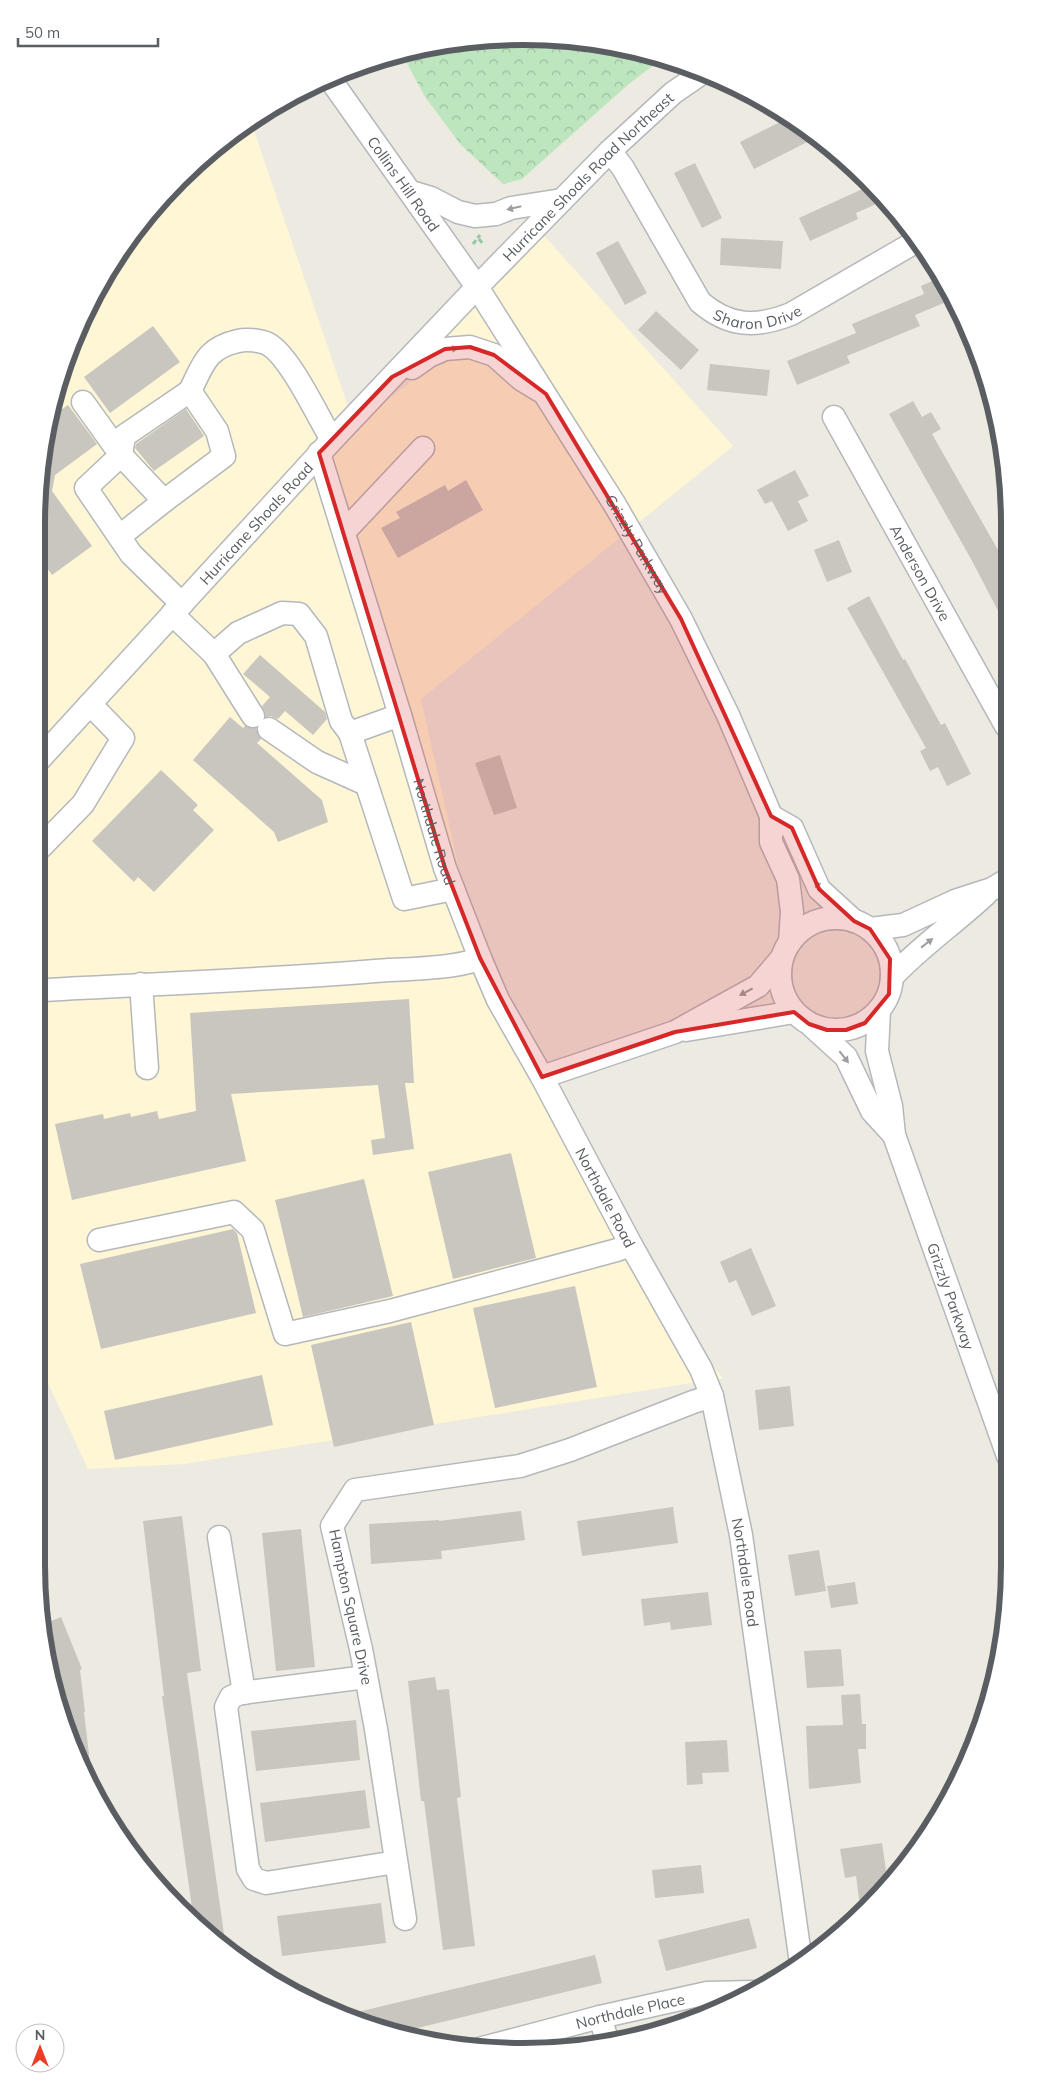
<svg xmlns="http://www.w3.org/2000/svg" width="1046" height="2088" viewBox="0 0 1046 2088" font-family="Mulish,sans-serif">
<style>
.commercial{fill:#fef6d5}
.forest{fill:url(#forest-crowns)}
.building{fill:#c8c6bf}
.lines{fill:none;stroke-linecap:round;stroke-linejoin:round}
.minor-casing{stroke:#b4b8bc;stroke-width:25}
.path{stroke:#96c7a5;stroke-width:3;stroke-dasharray:5 2.5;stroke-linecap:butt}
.minor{stroke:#fff;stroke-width:22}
.oneway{fill:#9c9ea1}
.marked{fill:#d62828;fill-opacity:0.2;stroke:#d62828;stroke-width:4;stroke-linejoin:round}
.labels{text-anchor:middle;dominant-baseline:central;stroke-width:4;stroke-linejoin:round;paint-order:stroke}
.street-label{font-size:15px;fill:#5a5e63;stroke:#fff}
.rim{fill:none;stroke:#5a5e63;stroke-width:6}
</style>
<defs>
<pattern id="forest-crowns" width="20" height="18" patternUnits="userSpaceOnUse" patternTransform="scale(1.25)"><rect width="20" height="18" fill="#bde6be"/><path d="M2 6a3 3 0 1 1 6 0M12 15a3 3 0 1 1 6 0" fill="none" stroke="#9dbe9e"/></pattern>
</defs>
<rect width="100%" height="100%" fill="#edebe1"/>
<!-- commercial -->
<path class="commercial" d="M251 122 354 424 407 385 530 220 733 446 421 699 466 900 638 1280 723 1378 184 1464 88 1469 36 1357 37 491 53 397 86 308 137 227 202 157Z"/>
<!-- forest -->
<path class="forest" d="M555 37 649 53 663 58 630 83 522 179 503 184 461 145 425 97 402 54 459 40Z"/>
<!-- building -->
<path class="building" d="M788 118 809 130 813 139 754 169 740 142Z
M695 163 722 218 702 228 674 173Z
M869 186 883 201 856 213 858 219 810 241 799 218Z
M721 238 783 241 781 269 720 265Z
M618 241 647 293 625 305 596 253Z
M939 278 951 300 915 315 920 326 847 356 850 363 797 385 787 361 856 333 852 324 924 294 921 286Z
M656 311 699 350 681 370 638 330Z
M153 326 180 362 110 413 84 377Z
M710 364 770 370 767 396 707 390Z
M913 401 922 417 931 412 941 429 932 434 1006 564V626L971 559 889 414Z
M68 405 97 444 55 475 52 491 92 546 52 575 37 554V491L49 418Z
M186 409 204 436 154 471 135 448 136 444Z
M795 470 809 496 798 501 808 521 788 531 772 501 765 504 757 490Z
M466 480 483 510 398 558 381 528 400 518 396 512 445 485 448 491Z
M839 540 852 572 827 582 814 550Z
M869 596 903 660 905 659 941 725 945 723 971 774 947 786 938 767 930 771 920 751 926 748 847 608Z
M260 655 325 712 327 719 313 735 285 711 278 719 271 716 266 717 262 706 270 697 243 674Z
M230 717 243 728 245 726 256 728 261 739 257 743 322 800 328 822 278 842 274 832 193 760Z
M500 755 517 808 494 815 475 763Z
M161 770 198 805 193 810 214 830 154 892 138 877 134 882 92 841Z
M409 999 414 1083H405L414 1149 373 1155 371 1140 385 1138 378 1085 231 1094 246 1161 72 1200 55 1124 103 1114 104 1119 130 1113 131 1117 157 1111 159 1119 196 1111 190 1013Z
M511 1153 536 1258 453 1279 428 1172Z
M364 1179 393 1296 303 1317 275 1200Z
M233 1229 237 1233 256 1313 101 1349 80 1264Z
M751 1248 776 1306 752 1316 736 1280 729 1283 720 1262Z
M575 1286 597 1387 495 1408 473 1308Z
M411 1322 434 1425 334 1447 311 1345Z
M262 1375 273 1425 115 1460 104 1411Z
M790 1386 794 1426 759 1430 755 1390Z
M673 1507 678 1543 582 1556 577 1521Z
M521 1511 525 1540 441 1551 442 1559 371 1564 369 1524 439 1520V1521Z
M182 1516 201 1671 187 1673 226 1948 202 1931 194 1922 162 1696H164L143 1521Z
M301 1529 315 1667 276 1671 262 1533Z
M819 1550 826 1591 795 1596 788 1555Z
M855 1582 858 1604 831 1608 827 1586Z
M708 1592 712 1625 671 1630 670 1622 644 1626 641 1599Z
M61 1617 82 1669 80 1670 85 1712H84L92 1780 89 1781 62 1722 55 1696 60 1695 45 1658 42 1625Z
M841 1649 844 1686 807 1688 804 1651Z
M435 1677 437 1690 449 1689 461 1797 457 1798 475 1946 443 1950 424 1801H421L408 1681Z
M860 1694 862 1724H866V1749H858L861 1783 809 1789 806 1726 843 1725 841 1695Z
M356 1720 360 1760 256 1771 251 1731Z
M727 1740 729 1772 702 1773 703 1784 687 1785 685 1742Z
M365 1790 370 1828 265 1842 260 1803Z
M882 1843 888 1884 861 1914 856 1876 845 1878 840 1849Z
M701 1865 704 1893 655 1898 652 1870Z
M381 1903 386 1943 282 1956 277 1916Z
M749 1918 757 1948 666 1971 658 1940Z
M595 1955 602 1983 397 2033 341 2016Z"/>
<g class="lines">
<defs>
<g id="minor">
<path id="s1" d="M330 79 477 287 615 505 681 619 728 715 771 816V842L788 879 792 912 790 942"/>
<path id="s2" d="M610 151 623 168 700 302C729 327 756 328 791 314L917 241"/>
<path d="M411 192 431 198 458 212 475 216 496 214 511 208 562 200"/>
<path d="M412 368 429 356 445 349 470 347 494 355 521 379 539 390"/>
<path d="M83 402 121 455"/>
<path id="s3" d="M834 417 1006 726"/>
<path id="s4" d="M319 453 400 715 445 868 480 958 498 1000 542 1077 631 1245 701 1369 712 1396 741 1535 801 1963"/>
<path d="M121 455 124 436 190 391"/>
<path d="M344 532 423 448"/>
<path d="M120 536 164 501"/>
<path d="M182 604 131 554 86 488 121 455 164 501 224 456 217 431 190 391C203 365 206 348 238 341 246 339 260 340 268 344 290 356 318 417 332 440"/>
<path d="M172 614 214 654 238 633 282 613 299 614 316 636 341 721 350 733 400 715"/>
<path d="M214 654 253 716"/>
<path d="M269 729 317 762 366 784"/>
<path d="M350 733 404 899 453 889"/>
<path id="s5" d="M37 762 332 440 477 287 610 151 673 93 702 73"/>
<path d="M771 816 792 828 819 889 854 921"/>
<path d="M37 851 83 804 123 738 90 704"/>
<circle cx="836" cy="974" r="56"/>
<path d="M870 929 903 925 955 901 992 889 1007 880"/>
<path d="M892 977C921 946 955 923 986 894"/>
<path d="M141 984 147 1068"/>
<path d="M44 990C154 984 265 980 375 971 401 969 458 969 480 958"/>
<path id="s6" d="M879 1010 877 1051 891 1106 894 1135 1008 1456"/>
<path d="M812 1026 846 1057 872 1111 894 1135"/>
<path d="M686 1030 794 1012"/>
<path d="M542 1077 675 1032 758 986 781 959"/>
<path d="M99 1240 234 1212 253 1230 285 1334 390 1311 617 1250 631 1245"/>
<path d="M219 1537 244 1693"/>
<path d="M366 1677 241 1693 231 1697 226 1707 248 1869 254 1879 266 1883 396 1862"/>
<path d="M405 1919 376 1729 361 1649 332 1526 355 1490 520 1466 570 1450 693 1402 712 1396"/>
<path d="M600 2017 608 2043"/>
<path id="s7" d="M479 2049 600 2017 707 1993 755 1992"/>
</g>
</defs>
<!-- minor casing -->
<use href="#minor" class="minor-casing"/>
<!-- path -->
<path class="path" d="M479 239 483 244
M473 244 480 235"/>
<!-- minor -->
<use href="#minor" class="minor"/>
</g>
<!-- one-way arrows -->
<defs><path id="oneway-solid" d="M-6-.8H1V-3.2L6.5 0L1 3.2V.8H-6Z" transform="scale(1.25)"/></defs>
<g class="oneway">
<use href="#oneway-solid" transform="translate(514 208) rotate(167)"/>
<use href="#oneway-solid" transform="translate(451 349) rotate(-6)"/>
<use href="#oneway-solid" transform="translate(819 887) rotate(-125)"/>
<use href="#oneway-solid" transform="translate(927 943) rotate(-38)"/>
<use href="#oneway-solid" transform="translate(746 992) rotate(152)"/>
<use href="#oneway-solid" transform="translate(844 1057) rotate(52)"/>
</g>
<!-- marked area -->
<path class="marked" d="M470 347 494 355 546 394 681 619 771 816 792 828 819 889 854 921 870 929 890 959 889 994 865 1023 846 1030H827L809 1024 794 1012 675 1032 542 1077 480 958 445 868 319 453 392 377 445 349Z"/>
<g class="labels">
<!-- street labels -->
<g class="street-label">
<text stroke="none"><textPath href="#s5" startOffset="804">Hurricane Shoals Road Northeast</textPath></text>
<text stroke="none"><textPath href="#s1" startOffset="128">Collins Hill Road</textPath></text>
<text stroke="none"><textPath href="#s2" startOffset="239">Sharon Drive</textPath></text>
<text stroke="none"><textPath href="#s5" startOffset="324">Hurricane Shoals Road</textPath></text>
<text stroke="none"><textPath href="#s1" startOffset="558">Grizzly Parkway</textPath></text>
<text stroke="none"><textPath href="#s3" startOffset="178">Anderson Drive</textPath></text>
<text stroke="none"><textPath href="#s4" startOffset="396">Northdale Road</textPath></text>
<text stroke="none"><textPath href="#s4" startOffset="801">Northdale Road</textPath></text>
<text stroke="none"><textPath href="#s6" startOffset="298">Grizzly Parkway</textPath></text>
<text stroke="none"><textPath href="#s4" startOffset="1206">Northdale Road</textPath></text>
<text transform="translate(351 1607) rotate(78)">Hampton Square Drive</text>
<text stroke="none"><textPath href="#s7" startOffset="156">Northdale Place</textPath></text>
</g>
</g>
<!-- crop -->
<path d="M0 0H1046V2088H0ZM523 45H523A478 478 0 0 1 1001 523V1565A478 478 0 0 1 523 2043H523A478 478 0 0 1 45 1565V523A478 478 0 0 1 523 45Z" fill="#fff" fill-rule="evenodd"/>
<path class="rim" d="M523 45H523A478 478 0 0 1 1001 523V1565A478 478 0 0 1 523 2043H523A478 478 0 0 1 45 1565V523A478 478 0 0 1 523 45Z"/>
<!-- north arrow -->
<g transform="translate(40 2048)"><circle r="24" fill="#ffffff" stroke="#bdbfc1"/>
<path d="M0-4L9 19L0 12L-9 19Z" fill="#ed3d28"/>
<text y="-8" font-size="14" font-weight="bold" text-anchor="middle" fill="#5a5e63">N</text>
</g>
<!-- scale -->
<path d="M18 38v8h140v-8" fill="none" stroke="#5a5e63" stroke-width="2.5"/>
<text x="25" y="38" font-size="15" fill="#5a5e63" stroke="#ffffff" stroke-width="4" paint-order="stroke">50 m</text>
</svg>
